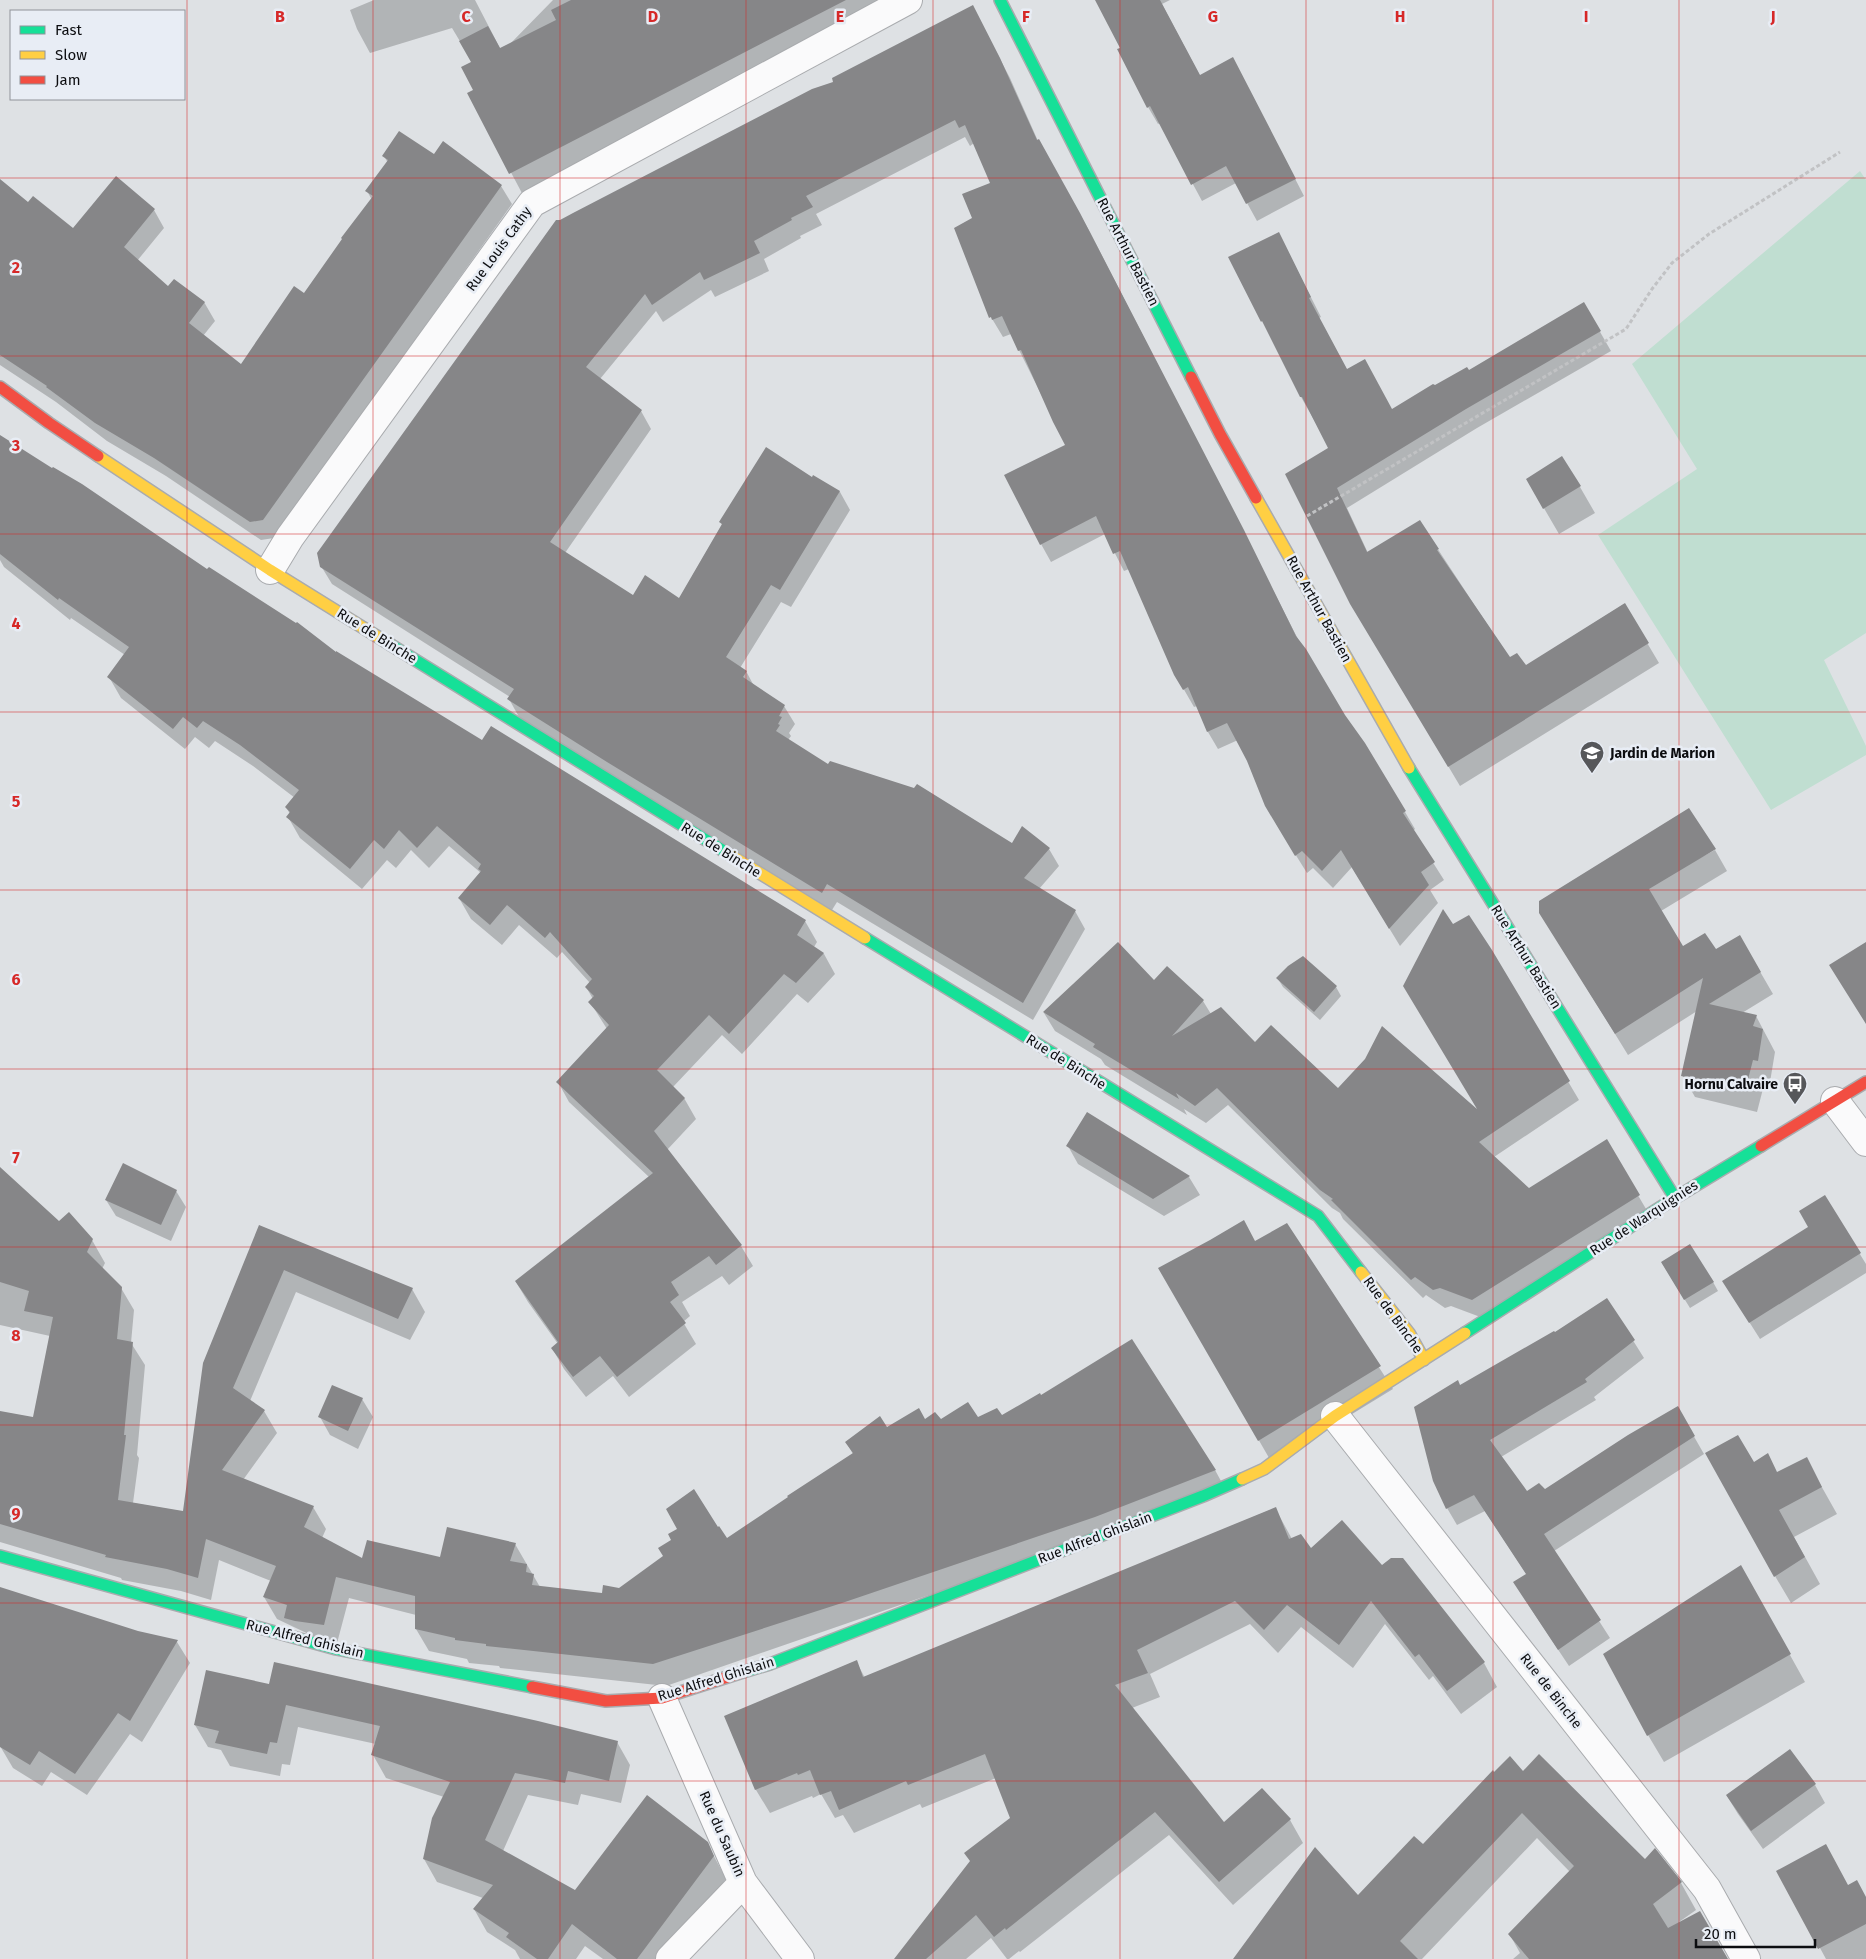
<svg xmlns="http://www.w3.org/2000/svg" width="1866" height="1959" viewBox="0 0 1866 1959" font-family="'Fira Sans',sans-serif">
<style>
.green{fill:#c0ded1}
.shadow{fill:#0003}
.building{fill:#868688}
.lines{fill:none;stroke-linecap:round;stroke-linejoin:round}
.street-casing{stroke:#a9abae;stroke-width:30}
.fast-casing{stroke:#a9abae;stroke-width:14}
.slow-casing{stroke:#a9abae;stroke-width:14}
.jam-casing{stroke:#a9abae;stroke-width:14}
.path{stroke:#c1c2c4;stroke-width:3;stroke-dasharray:4 2.5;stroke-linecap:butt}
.street{stroke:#fafafb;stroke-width:28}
.fast{stroke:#16e098;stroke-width:11}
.slow{stroke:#ffcf43;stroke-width:11}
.jam{stroke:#f24e42;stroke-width:11}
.grid{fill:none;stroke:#d62828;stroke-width:1;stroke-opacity:0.55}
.labels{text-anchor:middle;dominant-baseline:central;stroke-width:5;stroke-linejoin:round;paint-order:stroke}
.street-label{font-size:14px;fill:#0c0d10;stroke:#e8edf5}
.poi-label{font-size:14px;font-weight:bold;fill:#0c0d10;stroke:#e8edf5;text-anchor:start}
.grid-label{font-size:16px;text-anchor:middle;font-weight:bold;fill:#d62828;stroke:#e8edf5;stroke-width:5;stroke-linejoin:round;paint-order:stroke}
</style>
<rect width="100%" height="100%" fill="#dee1e4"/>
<!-- green -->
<path class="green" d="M1860 171 1866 180V633L1824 660 1866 746V755L1771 810 1598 535 1697 469 1632 364Z"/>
<!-- shadow -->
<path class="shadow" d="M374 0H475L502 52 553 0H905L524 197 469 93 474 91 473 63 452 28 370 53 357 29 350 10Z
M1097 0H1170L1162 4 1200 76H1242L1304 196 1257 221 1236 183 1202 201 1160 123 1158 124 1148 107 1122 48Z
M982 25 1010 78 1038 141 1090 232 1300 643 1344 716 1364 744 1405 812 1415 829 1413 831 1444 880 1430 890 1438 903 1400 946 1352 867 1333 888 1313 868 1307 873 1277 825 1238 740 1218 749 1208 732 1197 706 1194 707 1175 674 1129 569 1124 571 1105 534 1051 562 1041 544 1067 446 1011 334 1003 337 991 317 956 228 973 219 992 183 974 143 970 146 965 137 816 214 822 225 800 236 801 238 764 259 769 271 715 297 711 290 663 322 656 311 600 379 641 411 651 429 565 553 633 597 679 599 722 525 721 522 814 477 840 492 850 510 791 607 781 602 740 668 746 671 754 686 784 706 795 724 789 733 791 736 788 740 828 766 1012 845 1049 849 1059 866 1039 889 1075 911 1085 929 1033 1020 837 902 832 910 519 717 509 699 510 697 332 584 321 566 560 221 835 82Z
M384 156H434L501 186 512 204 274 538 261 540 166 476 107 441 56 402 0 365V180L29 204 73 230 154 210 164 228 137 261 168 288 204 302 215 321 203 336 242 366 304 295 372 200 367 191 388 163Z
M1289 254 1321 317 1319 318 1347 370 1392 411 1435 387 1469 372 1584 304 1611 351 1477 428 1347 508 1368 553 1420 522 1510 659 1526 666 1624 604 1659 663 1460 786 1349 599 1330 448 1301 397Z
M0 436 338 655 483 742 805 921 817 942 814 947 824 954 835 974 808 1003 797 994 742 1054 722 1035 673 1087 684 1098 696 1119 667 1150 741 1246 753 1266 729 1285 722 1276 682 1302 690 1316 683 1322 696 1344 629 1397 613 1376 586 1397 564 1369 552 1348 558 1344 528 1302 516 1282 649 1177 569 1102 558 1082 607 1029 590 1002 593 999 586 987 590 983 562 952 557 958 519 925 502 945 471 919 459 898 481 873 449 846 429 868 411 850 396 868 387 860 362 889 300 838 288 817 290 814 286 807 295 798 253 766 215 741 209 748 195 737 185 749 121 698 109 677 125 655 71 618 70 620 4 567 0 560Z
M1527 479 1580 487 1595 513 1559 534Z
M1715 850 1727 871 1661 911 1683 948 1716 951 1740 937 1773 994 1742 1013 1756 1016 1775 1052 1770 1082 1765 1081 1757 1112 1695 1097 1683 1076 1697 1011 1628 1055 1554 935Z
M1452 925 1491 951 1579 1100 1494 1157 1528 1190 1606 1141 1649 1214 1483 1318 1451 1306 1445 1308 1426 1295 1423 1298 1343 1219 1340 1213 1332 1208 1228 1105 1206 1123 1184 1109 1187 1115 1105 1065 1101 1059 1055 1031 1044 1013 1154 982 1167 967 1203 1001 1211 1014 1256 1044 1338 1090 1480 1113Z
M1303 958 1336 987 1341 996 1320 1020 1283 987 1278 979Z
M1087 1114 1189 1177 1200 1195 1164 1216 1078 1164 1068 1146Z
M0 1187 59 1223 92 1240 105 1263 102 1269 121 1288 134 1310 131 1343 145 1365 137 1455 139 1458 133 1503 185 1512 260 1226 412 1289 425 1312 410 1340 296 1292 250 1401 264 1411 277 1433 243 1480 313 1507 326 1529 322 1538 363 1560 441 1558 515 1544 540 1587 603 1594 619 1589 717 1529 727 1540 853 1454 846 1442 886 1428 925 1420 1001 1417 1215 1470 1227 1492 666 1686 500 1668 499 1666 469 1663 467 1659 429 1651 416 1629V1615L349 1598 336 1647 277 1619 264 1597 271 1581 219 1560 211 1600 181 1591 122 1580 121 1578 0 1542V1412L34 1419 50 1336 0 1325Z
M176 1191 186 1207 171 1241 116 1216 106 1200Z
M1824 1196 1866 1264V1273L1760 1339 1734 1298 1810 1227Z
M1287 1225 1393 1389 1272 1463 1160 1269 1255 1242Z
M1662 1263 1713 1282 1718 1291 1690 1308Z
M1607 1299 1644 1358 1594 1397 1596 1400 1501 1457 1527 1492 1544 1491 1677 1407 1704 1454 1554 1551 1610 1638 1569 1666 1525 1600 1527 1575 1485 1511 1457 1525 1447 1508 1460 1387 1555 1334Z
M362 1399 373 1417 358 1449 330 1435 320 1417Z
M1806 1459 1837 1514 1794 1537 1820 1584 1791 1603 1775 1576 1778 1473Z
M1275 1508 1292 1539 1311 1550 1382 1567 1403 1560 1484 1663 1497 1687 1461 1714 1433 1676 1429 1680 1385 1624 1353 1668 1301 1627 1278 1653 1250 1624 1150 1674 1160 1697 1132 1708 1224 1824 1290 1820 1303 1843 1233 1905 1169 1835 1020 1952 1019 1951 1009 1959H1007L991 1938 966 1959H896L1011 1818 996 1778 922 1808 920 1804 854 1833 843 1815 835 1818 821 1794 813 1798 812 1796 770 1813 756 1790 726 1716 856 1661 865 1678Z
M0 1589 138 1633 177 1642 190 1663 142 1742 130 1734 87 1795 51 1772 42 1786 13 1768 0 1746Z
M1756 1594 1805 1682 1664 1762 1648 1735Z
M270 1685 617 1742 630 1765 621 1803 581 1794 578 1805 528 1795 503 1851 576 1892 707 1843 726 1879 666 1959H603L585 1946 576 1959H520L515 1950 487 1932 474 1909 483 1898 437 1882 424 1859 444 1797 386 1778 373 1755 376 1744 298 1727 290 1765 282 1764 280 1776 230 1766 221 1750 208 1747 195 1725Z
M1523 1773 1645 1860 1655 1850 1681 1883 1696 1910 1679 1922 1680 1923 1727 1959H1513L1520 1953 1510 1935 1570 1872 1537 1838 1422 1959H1251L1358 1897 1423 1845 1494 1774Z
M1815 1785 1825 1803 1763 1849 1738 1814 1727 1796Z
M1778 1871 1848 1886 1866 1898V1959H1826Z"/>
<!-- building -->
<path class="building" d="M571 0H846L509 174 467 93 473 90 461 67 471 62 459 41 488 26 500 48 556 20 551 10Z
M1095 0H1160L1200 75 1233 57 1296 179 1246 204 1226 166 1191 185 1150 106 1147 108 1117 49 1120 48Z
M973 5 1000 58 1037 140 1039 139 1080 213 1244 530 1296 636 1306 649 1345 715 1365 743 1406 811 1403 813 1435 862 1421 872 1429 885 1389 929 1341 850 1322 871 1302 851 1295 856 1265 806 1247 761 1227 723 1207 732 1188 687 1183 690 1174 675 1120 551 1113 554 1096 516 1040 545 1004 475 1065 445 1053 422 1021 350 1018 351 1002 316 992 320 991 317 989 318 954 228 972 218 962 194 990 183 965 125 959 128 955 120 806 196 813 207 791 218 792 220 754 241 760 253 704 280 700 272 652 305 645 294 586 367 642 410 550 542 633 595 645 575 679 598 722 524 719 522 766 447 812 477 813 475 840 491 780 590 771 585 726 657 747 671 743 677 785 705 779 716 782 717 778 724 780 725 776 731 828 764 830 761 914 788 917 784 1012 843 1022 826 1050 848 1024 878 1076 910 1023 1003 827 884 822 893 607 762 507 699 514 689 320 567 317 553 556 220H560L573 213 812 89 833 82 832 78Z
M399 131 434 154 443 141 502 185 263 520 250 522 154 458 95 423 46 387 47 386 0 355V179L28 202 33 196 73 228 116 176 155 209 124 247 168 286 174 279 205 302 189 323 241 364 294 286 304 293 342 239 341 238 373 196 365 191 388 160 382 156Z
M1279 232 1311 297 1309 298 1347 369 1365 359 1392 409 1433 384 1435 385 1467 367 1469 370 1584 302 1601 331 1466 409 1337 488 1367 552 1420 520 1439 549 1437 550 1510 657 1517 653 1526 665 1625 603 1649 643 1448 767 1350 604 1285 474 1328 448 1302 397H1300L1262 321 1261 322 1228 257Z
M0 435 52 468 53 467 82 484 207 569 209 567 296 623 297 622 336 652V651L482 740 491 726 806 920 797 935 824 953 796 983 784 974 729 1034 709 1015 657 1070 685 1098 654 1131 742 1245 716 1265 709 1256 671 1282 679 1295 670 1302 686 1323 617 1377 600 1356 573 1377 551 1348 558 1342 515 1281 653 1173 556 1082 609 1025 588 1002 594 996 585 987 592 979 550 932 545 938 507 905 490 925 458 898 481 871 478 869 481 864 437 826 417 848 399 830 384 849 374 840 350 869 286 817 290 812 285 807 299 790 240 745 203 721 197 728 183 717 173 729 107 677 129 647 59 598 58 600 0 554Z
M1562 456 1581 486 1543 509 1526 479Z
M1689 808 1716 849 1649 889 1683 946 1705 933 1716 949 1740 935 1761 972 1709 1004 1757 1015 1753 1026 1763 1029 1758 1061 1753 1060 1745 1091 1681 1076 1703 978 1615 1034 1539 913V901Z
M1443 909 1453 924 1469 915 1492 950 1570 1081 1479 1142 1529 1188 1607 1139 1640 1195 1472 1300 1440 1288 1433 1290 1415 1277 1411 1280 1331 1200 1333 1199 1320 1190 1217 1088 1195 1106 1176 1093 1179 1099 1093 1047 1095 1044 1043 1012 1118 942 1154 980 1167 966 1204 1000 1172 1036 1221 1007 1255 1042 1271 1025 1338 1088 1365 1059 1382 1026 1477 1109 1403 986Z
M1866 942V1024L1829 965Z
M1303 956 1337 986 1314 1012 1276 978 1288 966Z
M1087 1112 1190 1176 1153 1199 1066 1146Z
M123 1163 177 1190 161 1225 105 1200Z
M0 1167 59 1221 69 1212 93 1239 87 1252 122 1287 117 1339 133 1342 124 1435H126L118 1500 183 1511 203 1363 259 1225 413 1288 398 1319 284 1270 233 1388 265 1410 222 1470 314 1506 304 1527 362 1558 367 1540 440 1557 447 1527 516 1543 510 1561 527 1564 526 1572 534 1574 532 1585 602 1593 603 1585 619 1588 663 1556 658 1548 671 1540 668 1534 677 1529 666 1509 694 1489 718 1527 719 1526 727 1538 788 1497 787 1496 853 1453 845 1442 880 1416 887 1427 919 1408 925 1419 935 1412 941 1419 968 1402 978 1417 997 1408 1002 1415 1040 1393 1041 1395 1132 1339 1216 1470 1095 1517 842 1603 653 1664 486 1646V1644L455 1640V1638L415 1629V1596L336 1577 324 1625 295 1621 284 1618 287 1605 263 1597 276 1566 206 1539 198 1578 167 1569 105 1557 106 1555 0 1524V1411L33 1417 53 1317 24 1311 29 1291 0 1282Z
M1825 1195 1861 1253 1749 1323 1722 1281 1808 1227 1799 1211Z
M1244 1220 1255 1241 1287 1223 1381 1366 1258 1441 1158 1268 1210 1240Z
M1690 1244 1714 1282 1684 1300 1661 1262Z
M1607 1298 1635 1340 1585 1379 1587 1382 1490 1440 1527 1491 1539 1483 1545 1489 1628 1435 1678 1406 1695 1436 1544 1534 1601 1620 1558 1650 1513 1582 1526 1574 1474 1495 1446 1509 1433 1481 1414 1407 1458 1380 1460 1385 1554 1331 1555 1332Z
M332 1385 363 1398 348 1431 318 1417Z
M1738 1435 1754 1462 1768 1453 1777 1472 1807 1457 1822 1487 1779 1510 1805 1557 1774 1577 1705 1453Z
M1276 1507 1289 1539 1301 1534 1311 1548 1342 1520 1382 1565 1391 1558H1403L1485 1662 1447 1691 1419 1654 1415 1657 1371 1601 1339 1645 1287 1605 1264 1630 1235 1601 1137 1650 1148 1673 1115 1685 1224 1822 1262 1788 1291 1819 1219 1882 1155 1812 1006 1930 1005 1928 994 1937 976 1915 926 1959H894L970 1861 964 1853 1010 1818 985 1754 908 1785 906 1781 839 1810 831 1791 820 1795 810 1770 798 1775 797 1773 755 1790 724 1716 857 1660 863 1677Z
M1741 1565 1791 1654 1647 1736 1603 1654Z
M0 1587 138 1631 178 1640 130 1721 118 1713 75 1774 39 1751 30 1765 0 1747Z
M274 1662 538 1721 618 1741 609 1781 568 1771 565 1783 515 1773 485 1840 575 1890 647 1795 708 1842 714 1856 637 1959H617L572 1924 548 1959H537L506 1937 509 1933 473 1909 493 1885 423 1859 432 1818 450 1782 371 1755 380 1726 286 1705 277 1743 270 1742 267 1754 215 1743 219 1731 194 1725 206 1670 269 1684Z
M1790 1749 1816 1784 1751 1831 1726 1795Z
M1539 1754 1645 1859 1655 1848 1682 1882 1653 1904 1668 1928 1700 1911 1728 1959H1529L1508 1934 1574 1866 1522 1813 1400 1941 1418 1959H1233L1315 1847 1358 1895 1414 1836 1423 1844 1493 1770 1494 1772 1510 1756 1523 1771Z
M1826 1844 1848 1885 1857 1880 1866 1897V1924L1818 1949 1776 1871Z"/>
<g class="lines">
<defs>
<path id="street" d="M270 570 290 537 532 203 908 0
M1835 1101 1866 1142
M1335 1416 1707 1889 1746 1959
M662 1698 743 1883 800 1959
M670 1959 743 1883"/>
<path id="fast" d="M1000 0 1191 377
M391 645 727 853
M1409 768 1675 1198
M865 938 1318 1216 1361 1272
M1465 1333 1675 1198 1761 1146
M0 1556 336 1649 532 1687
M743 1672 770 1664 1203 1496 1242 1479"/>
<path id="slow" d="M98 456 270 570 391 645
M1256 498 1409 768
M727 853 865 938
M1361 1272 1409 1333 1424 1360
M1242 1479 1264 1469 1335 1416 1465 1333"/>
<path id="jam" d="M1191 377 1220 434 1256 498
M0 387 49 423 98 456
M1761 1146 1866 1082
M532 1687 606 1701 662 1698 743 1672"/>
</defs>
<!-- street casing -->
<use href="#street" class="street-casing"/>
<!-- fast casing -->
<use href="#fast" class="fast-casing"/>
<!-- slow casing -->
<use href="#slow" class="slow-casing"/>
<!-- jam casing -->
<use href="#jam" class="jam-casing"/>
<!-- path -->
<path class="path" d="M1307 516 1626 329 1652 289 1672 263 1709 234 1840 152"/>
<!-- street -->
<use href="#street" class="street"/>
<!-- fast -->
<use href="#fast" class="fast"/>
<!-- slow -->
<use href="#slow" class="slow"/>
<!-- jam -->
<use href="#jam" class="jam"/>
</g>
<!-- grid -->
<path class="grid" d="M187 0V1959M373 0V1959M560 0V1959M746 0V1959M933 0V1959M1120 0V1959M1306 0V1959M1493 0V1959M1679 0V1959M0 178H1866M0 356H1866M0 534H1866M0 712H1866M0 890H1866M0 1069H1866M0 1247H1866M0 1425H1866M0 1603H1866M0 1781H1866"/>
<!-- icons -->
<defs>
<symbol id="school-pin" viewBox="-11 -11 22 30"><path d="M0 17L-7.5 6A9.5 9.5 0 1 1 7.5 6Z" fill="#56575a" stroke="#e8edf5"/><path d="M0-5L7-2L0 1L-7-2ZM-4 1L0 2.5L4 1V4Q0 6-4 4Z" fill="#fff"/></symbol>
<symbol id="bus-pin" viewBox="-11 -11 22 30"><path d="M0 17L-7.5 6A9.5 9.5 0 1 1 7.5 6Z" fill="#56575a" stroke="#e8edf5"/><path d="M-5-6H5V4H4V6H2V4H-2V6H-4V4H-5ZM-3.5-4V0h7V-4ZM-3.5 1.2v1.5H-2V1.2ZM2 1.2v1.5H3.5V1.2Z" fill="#fff"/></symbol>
</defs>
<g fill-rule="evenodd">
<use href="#school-pin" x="1578" y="739" width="28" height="38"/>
<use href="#bus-pin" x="1781" y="1070" width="28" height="38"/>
</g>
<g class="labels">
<!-- street labels -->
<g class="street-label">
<text transform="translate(499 249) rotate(-54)">Rue Louis Cathy</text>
<text transform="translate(1128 252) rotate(63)">Rue Arthur Bastien</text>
<text transform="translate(1319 609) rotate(61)">Rue Arthur Bastien</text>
<text transform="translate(377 636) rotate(32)">Rue de Binche</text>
<text transform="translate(721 850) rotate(32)">Rue de Binche</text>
<text transform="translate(1526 957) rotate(58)">Rue Arthur Bastien</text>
<text transform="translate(1066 1062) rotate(32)">Rue de Binche</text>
<text transform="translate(1644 1218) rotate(-33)">Rue de Warquignies</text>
<text transform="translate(1393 1315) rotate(54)">Rue de Binche</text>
<text transform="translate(1095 1538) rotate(-21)">Rue Alfred Ghislain</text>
<text transform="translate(305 1639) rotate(14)">Rue Alfred Ghislain</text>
<text transform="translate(716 1679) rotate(-17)">Rue Alfred Ghislain</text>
<text transform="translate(1551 1691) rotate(52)">Rue de Binche</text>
<text transform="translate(722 1834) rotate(66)">Rue du Saubin</text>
</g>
<!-- poi labels -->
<g class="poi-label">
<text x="1610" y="753">Jardin de Marion</text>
<text x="1778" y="1084" text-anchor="end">Hornu Calvaire</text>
</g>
</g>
<g class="grid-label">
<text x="280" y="22">B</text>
<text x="466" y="22">C</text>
<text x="653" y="22">D</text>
<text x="840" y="22">E</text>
<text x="1026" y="22">F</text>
<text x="1213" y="22">G</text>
<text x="1400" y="22">H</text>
<text x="1586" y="22">I</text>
<text x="1773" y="22">J</text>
<text x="16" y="273">2</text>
<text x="16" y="451">3</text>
<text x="16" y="629">4</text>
<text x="16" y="807">5</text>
<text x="16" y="985">6</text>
<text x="16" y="1163">7</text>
<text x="16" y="1341">8</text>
<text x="16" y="1519">9</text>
</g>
<!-- legend -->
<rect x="10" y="10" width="175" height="90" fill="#e8edf5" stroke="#909399"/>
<rect x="20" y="26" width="25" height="8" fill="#16e098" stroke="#909399"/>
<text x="55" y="35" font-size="15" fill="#0c0d10">Fast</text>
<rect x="20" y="51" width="25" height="8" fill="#ffcf43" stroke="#909399"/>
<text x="55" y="60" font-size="15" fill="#0c0d10">Slow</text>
<rect x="20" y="76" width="25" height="8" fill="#f24e42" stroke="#909399"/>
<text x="55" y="85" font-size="15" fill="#0c0d10">Jam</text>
<!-- scale -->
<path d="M1696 1939v8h119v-8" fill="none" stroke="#0c0d10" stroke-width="2.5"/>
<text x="1704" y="1939" font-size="15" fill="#0c0d10" stroke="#e8edf5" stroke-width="4" paint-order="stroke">20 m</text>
</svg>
